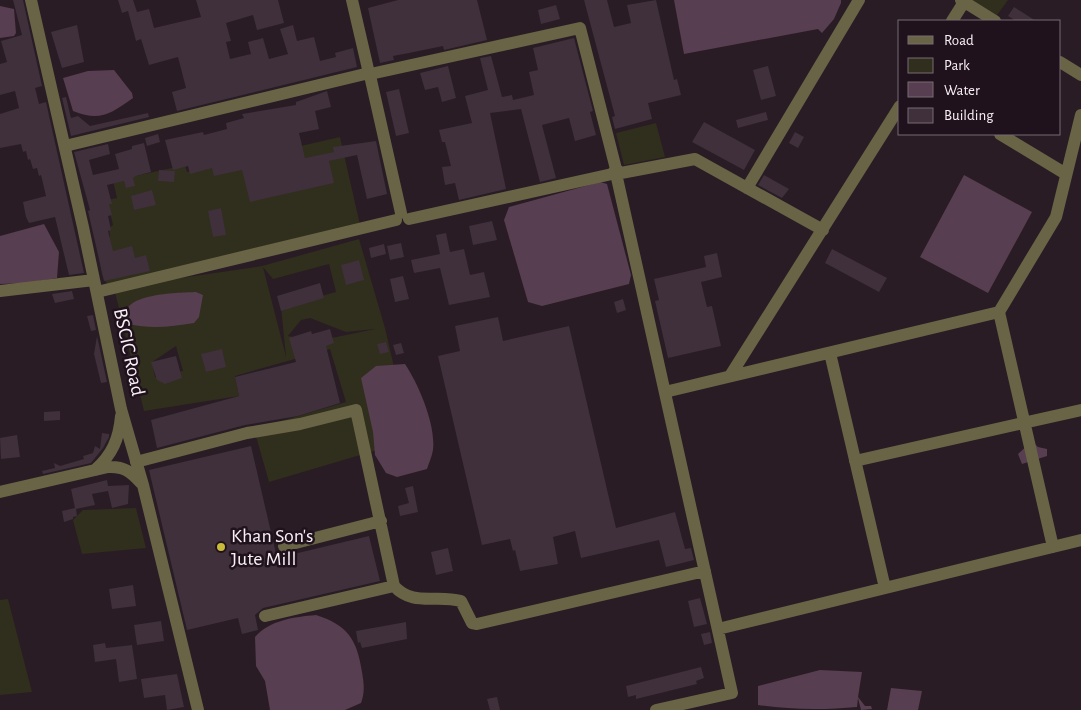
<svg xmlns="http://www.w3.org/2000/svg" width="1081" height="710" viewBox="0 0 1081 710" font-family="'Alegreya Sans',sans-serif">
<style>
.green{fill:#302e1c;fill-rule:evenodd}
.water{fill:#573e50}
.building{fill:#3f303b}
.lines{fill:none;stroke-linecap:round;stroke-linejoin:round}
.minor{stroke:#686445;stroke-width:12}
.poi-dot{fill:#c9ba3a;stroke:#20121c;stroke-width:2}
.labels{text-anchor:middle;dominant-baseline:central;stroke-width:5;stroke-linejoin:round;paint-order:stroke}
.street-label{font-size:20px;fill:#f9eff6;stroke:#20121c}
.poi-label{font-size:20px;fill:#f9eff6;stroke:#20121c;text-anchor:start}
</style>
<rect width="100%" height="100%" fill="#291c25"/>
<!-- green -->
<path class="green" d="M971 0H1008L997 15Z
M656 123 665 157 624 165 616 133Z
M340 137 361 229 109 287 102 275 99 256 110 237 109 228 113 225 107 200 117 198 113 181 185 165 187 172Z
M359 239 385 328 411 440 269 482 254 429 346 402 330 349 235 376 239 396 144 411 115 292 160 281 262 266ZM329 264 336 292 281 307 286 357 263 267 273 279ZM310 318 346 332 375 329 317 341 288 336 301 320ZM176 346 183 371 155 377 152 362Z
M136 508 146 548 82 554 73 520 83 510Z
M8 599 32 692 0 695V600Z"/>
<!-- water -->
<path class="water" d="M674 0H841V3L834 19 822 33 818 29 684 54Z
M0 6 14 9 16 33 14 36 0 38Z
M114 70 132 93 133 98C110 114 100 122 73 111L63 78 88 71Z
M964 175 1032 212 988 293 920 257Z
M600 182 607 184 631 275 629 284 542 306 528 302 504 220 509 207Z
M44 224 59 252 57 278 26 283 0 284V236Z
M196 292 203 295 199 317 194 323C171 327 150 329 128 324 112 293 177 293 196 292Z
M405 364C419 385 436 425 433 450 432 456 429 463 427 469L397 477 386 473 375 455 373 432 361 378 376 366Z
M1032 441 1038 447 1047 449V456L1022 464 1018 454Z
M316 615C348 625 357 640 362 672 364 684 365 692 361 703L345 710H270L265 681 256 666 255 637C270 620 294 617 316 615Z
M820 670 862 672 858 697 865 706H871L872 709 861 710 858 698 857 707C826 710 790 710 758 705V686Z
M891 688 922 691 918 710H887Z"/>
<!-- building -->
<path class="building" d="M13 0H23L42 86 35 88 39 104 46 102 84 273 69 275 55 217 29 223 26 217 23 202 46 196 41 175 39 176 37 168 33 169 30 159 28 160 26 151 23 152 21 144 0 148V114L19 108 15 91 0 95V64L7 62 1 41 22 35Z
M118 0H133L137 12 149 9 154 28 201 17 196 0H278L284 23 257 30 253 15 226 23 231 41 226 42 230 59 251 54 248 42 263 38 269 59 288 54 280 29 293 25 297 41 314 37 320 61 336 57 335 53 353 48 357 67 177 111 172 92 186 88 178 57 149 65 141 39 136 41 128 11 122 13Z
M398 0H477L487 40 444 50 443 46 409 53 393 56 394 60 380 63 368 8Z
M584 0H607L614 27 631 23 627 5 656 0 674 80 677 79 681 95 648 103 652 119 615 129 612 117 615 116Z
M556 5 560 19 541 24 538 10Z
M1014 7 1036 21H1016L1008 16Z
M77 25 84 62 62 68 51 32Z
M574 38 593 111 590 112 596 135 575 141 569 118 542 125 556 178 540 182 521 109 490 113 506 189 459 200 455 183 445 185 442 167 451 166 445 142H442L439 130 472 123 465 96 488 90 480 58 491 56 502 97 512 95 513 100 534 95 529 72 538 70 533 48Z
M448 66 456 98 442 102 438 87 425 90 420 73Z
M768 66 776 96 761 100 753 70Z
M399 89 409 133 396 136 386 92Z
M327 91 331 107 315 111 319 129 299 133 305 158 334 152 333 147 376 141 387 194 367 199 357 155 329 161 334 183 250 202 242 170 214 176 212 168 190 174 188 166 173 170 165 140 203 132 204 135 227 129 226 123 244 118 242 114 296 105V102Z
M66 97 71 118 78 116 90 126 148 113 149 117 71 136 62 98Z
M766 112 768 120 738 128 736 120Z
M704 122 755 150 744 170 692 142Z
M795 132 804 137 798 148 789 143Z
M158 134 160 142 147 146 145 138Z
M144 143 151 172 136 176 133 178 135 186 126 188 124 181 107 185 112 204H109L112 215 108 216 111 230 108 231 113 251 132 246 135 258 146 255 150 271 104 281 88 211 90 210 74 152 108 144 110 154 89 160 93 175 119 169 115 154 132 149V146Z
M159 170 175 171 174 182 158 181Z
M764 175 789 189 782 198 758 185Z
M152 190 156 205 134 210 131 196Z
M221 208 226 235 213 237 208 211Z
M492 221 497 240 473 245 469 226Z
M446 233 450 252 464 249 470 275 484 272 490 297 449 305 440 268 414 273 411 260 440 254 436 235Z
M401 243 404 257 390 260 387 246Z
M384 244 386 254 371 258 369 248Z
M832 249 887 278 879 292 825 263Z
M717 253 722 277 701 282 707 307 712 306 721 346 668 358 655 301 659 300 654 279 706 267 704 256Z
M359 260 364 280 346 285 341 265Z
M403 276 409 299 395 302 390 279Z
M320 283 324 298 281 311 277 296Z
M72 291 74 299 55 303 52 294Z
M623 299 626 310 617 313 614 302Z
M93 315 96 330 91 331 87 316Z
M498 317 503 341 569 326 616 528 675 512 685 549 691 548 694 560 666 567 659 540 581 558 575 531 553 537 558 564 520 571 515 550 513 551 510 539 482 545 438 356 460 351 455 326Z
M330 329 334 343 326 346 340 403 298 416 245 425 157 448 151 420 239 396 235 377 296 362 289 338 311 331 312 334Z
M97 336 107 382 101 383 94 354Z
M386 342 389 352 380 354 377 344Z
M401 343 404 353 396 355 393 345Z
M222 349 226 367 206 372 201 354Z
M176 356 182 378 165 384 157 380 151 362Z
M60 411V420L44 421V412Z
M102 433 109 434V437L103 448 91 463 43 474 42 471 55 468 54 463 60 466 84 459 83 456 93 453 95 446 100 449Z
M17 435 20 457 1 459 0 438Z
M251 446 277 558 369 536 380 581 263 608 255 615 258 630 242 634 238 618 187 630 149 470Z
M107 480 108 486 129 485 128 504 112 508 108 491 92 494 95 505 76 509 77 516 73 517V519L64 522 62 511 75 508 71 489Z
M413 486 418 512 400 516 398 506 409 503 405 488Z
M448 548 453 571 436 575 431 552Z
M133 585 136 606 112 609 109 589Z
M700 598 707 624 694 627 688 601Z
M161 621 164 641 137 645 134 625Z
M406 622 407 639 362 648 360 642 358 643 356 631Z
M710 632 712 643 704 645 701 634Z
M105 643 106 648 132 645 137 679 119 682 116 659 95 662 93 645Z
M701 667 704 678 696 681 697 684 636 699V695L628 697 626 686Z
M177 674 184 707 167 710 165 695 144 698 141 679Z
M497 697 500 710H490L487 699Z"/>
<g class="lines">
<!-- minor -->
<path class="minor" d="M31 0 83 227 121 409 143 485 198 710
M352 0 368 69
M961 0 995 21
M952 21 964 2
M1060 62 1081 75
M375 73 580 28 616 169
M371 80 401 213
M1000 134 1066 174
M65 146 365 74
M621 173 695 159 823 230
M617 178 732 693 656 710
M747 188 859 0
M409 219 612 174 616 169 620 172
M0 291 94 280
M97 292 396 220
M830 353 885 588
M730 376 900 106
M665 392 999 312
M855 461 1081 410
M136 462 247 433 300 424 356 410 394 586C413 607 436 594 461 601L472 623 477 624 705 571
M95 470C112 455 119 439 121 416
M0 492 108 467C124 466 131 472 141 483
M284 546 381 521
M1053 547 999 312 1056 217 1081 115
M265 616 394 586
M718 629 1081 540"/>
</g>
<!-- markers -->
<circle class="poi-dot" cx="221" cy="547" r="5"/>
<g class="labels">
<!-- street labels -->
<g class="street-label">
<text transform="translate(129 352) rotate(78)">BSCIC Road</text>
</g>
<!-- poi labels -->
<g class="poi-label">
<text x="231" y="536">Khan Son's<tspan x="231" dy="23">Jute Mill</tspan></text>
</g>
</g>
<!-- legend -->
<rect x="898" y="20" width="162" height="115" fill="#20121c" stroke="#776a73"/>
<rect x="908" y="36" width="25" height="8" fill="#686445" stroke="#776a73"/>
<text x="944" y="45" font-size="15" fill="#f9eff6">Road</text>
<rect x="908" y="58" width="25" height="15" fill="#302e1c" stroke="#776a73"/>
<text x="944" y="70" font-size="15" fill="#f9eff6">Park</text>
<rect x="908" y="82" width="25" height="15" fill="#573e50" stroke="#776a73"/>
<text x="944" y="95" font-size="15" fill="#f9eff6">Water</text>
<rect x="908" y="108" width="25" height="15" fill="#3f303b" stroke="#776a73"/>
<text x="944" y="120" font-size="15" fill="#f9eff6">Building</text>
</svg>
